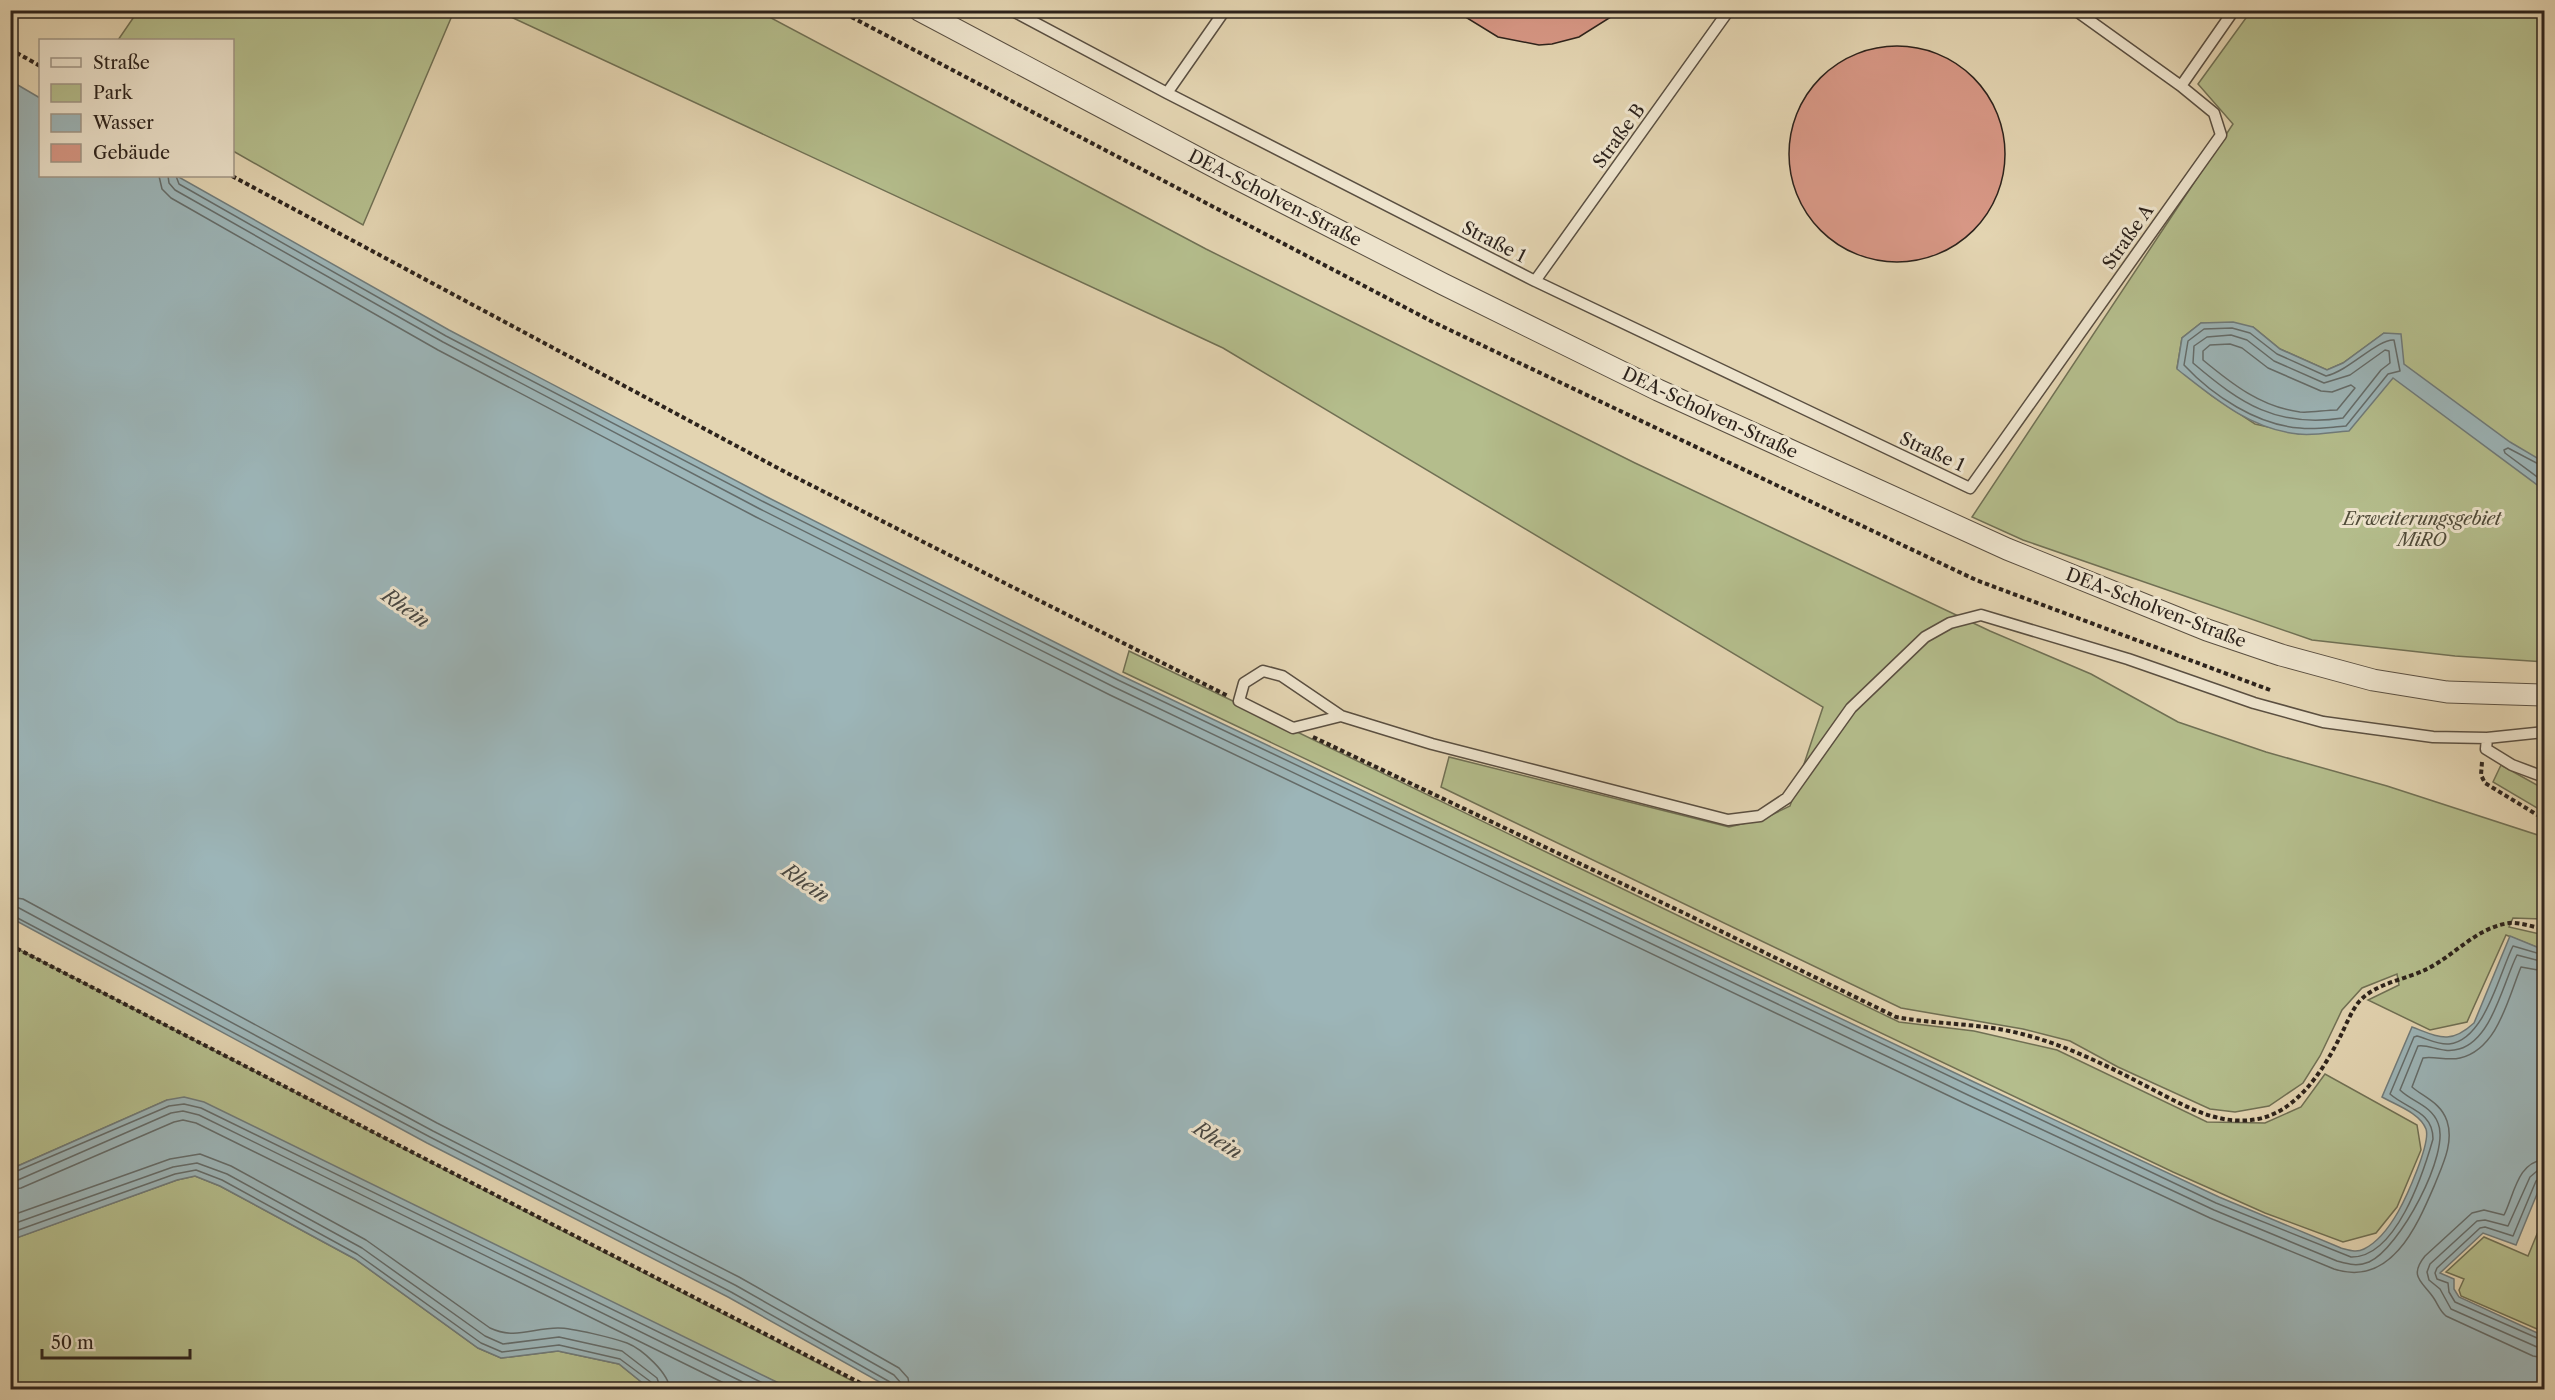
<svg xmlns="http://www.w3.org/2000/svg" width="2555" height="1400" viewBox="0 0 2555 1400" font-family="'Libre Caslon Text',serif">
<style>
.green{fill:#b4bd8c;stroke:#707054;stroke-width:1.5;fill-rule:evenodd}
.water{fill:#9cb5b8;stroke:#707b7a;stroke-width:1.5}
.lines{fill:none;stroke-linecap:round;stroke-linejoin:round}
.shore{stroke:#646c6a;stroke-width:1.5}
.building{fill:#d79785;stroke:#2d231c;stroke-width:1.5}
.service-casing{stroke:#5a4f41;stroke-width:13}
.minor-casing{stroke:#5a4f41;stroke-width:23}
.path{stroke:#2d231c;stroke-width:4;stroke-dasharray:4.5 3;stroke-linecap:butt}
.service{stroke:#ede3cc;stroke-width:10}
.minor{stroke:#ede3cc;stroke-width:21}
.labels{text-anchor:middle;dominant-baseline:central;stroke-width:6;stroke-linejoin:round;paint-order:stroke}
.street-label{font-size:18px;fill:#2d231c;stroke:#ede3cc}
.park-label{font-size:18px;font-style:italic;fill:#4f4a38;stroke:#ede3cc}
.water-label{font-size:20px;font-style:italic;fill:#494843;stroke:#ede3cc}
</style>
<rect width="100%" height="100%" fill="#e3d4b1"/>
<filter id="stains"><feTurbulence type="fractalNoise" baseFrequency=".00333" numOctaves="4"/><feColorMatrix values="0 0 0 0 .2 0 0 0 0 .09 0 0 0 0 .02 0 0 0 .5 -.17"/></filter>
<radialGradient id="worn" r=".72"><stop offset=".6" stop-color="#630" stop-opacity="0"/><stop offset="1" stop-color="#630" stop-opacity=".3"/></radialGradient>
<!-- green -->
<path class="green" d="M138 11V10L454 11 363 225 233 151 232 40H118Z
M498 11H758L1206 249 1635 463 1990 631 2091 674 2178 722 2266 752 2387 786 2544 837V919L2513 918 2509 927 2544 935V950L2506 935 2467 1022 2430 1030 2368 1000 2399 985 2397 974 2362 988 2342 1010 2320 1056 2303 1083 2269 1106 2235 1112 2210 1109 2118 1067 2070 1041 2023 1029 1901 1008 1441 787 1449 757 1729 827 1763 819 1790 806 1823 707 1223 348Z
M2251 11H2544V662L2455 656 2312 640 2023 540 1972 517 2233 124 2198 84ZM2201 323 2253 327 2280 349 2327 370 2343 363 2384 333 2299 434 2255 424 2212 396 2177 368 2182 338Z
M1129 651 1899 1022 1974 1031 2057 1050 2207 1122 2265 1123 2301 1107 2325 1074 2417 1125 2421 1150 2397 1207 2376 1233 2343 1242 2265 1213 2173 1172 1123 672Z
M2501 765 2544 789V812L2493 782Z
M10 945 868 1389H791L167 1100 11 1169Z
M195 1176 220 1186 355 1259 478 1348 501 1358 558 1351 619 1364 650 1389H11L10 1240 177 1180Z
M2544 1217V1332L2461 1296 2459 1290 2464 1279 2446 1272 2484 1237 2528 1256Z"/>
<!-- water -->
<path class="water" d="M11 81 40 98V176H177L449 330 767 497 1120 675 1974 1082 2219 1197 2341 1248C2349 1250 2356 1253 2364 1249 2378 1242 2390 1226 2398 1212 2406 1198 2431 1143 2426 1129 2420 1113 2396 1105 2382 1097L2412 1027C2439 1037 2450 1045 2474 1023L2510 936 2544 950V1177L2516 1245 2483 1233 2440 1273 2454 1279V1289L2459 1297 2544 1336V1389H892L728 1297 427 1143 11 918Z
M2233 322 2253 327 2280 349 2327 370 2343 363 2384 333 2401 334 2404 364 2510 442 2544 462V490L2393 378 2349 431C2333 432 2314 436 2298 434 2250 429 2214 398 2177 369L2182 338 2201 323Z
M184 1097 204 1102 791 1389H650L619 1364 558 1351 501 1358 478 1348 355 1259 220 1186 195 1176 177 1180 11 1240V1169L167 1100Z"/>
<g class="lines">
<!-- shore -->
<path class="shore" d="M159 176 162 189 171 198 438 350 756 517 1110 695 1964 1103 2210 1218 2334 1269C2391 1288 2417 1226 2435 1184 2443 1164 2454 1142 2447 1121 2441 1103 2425 1098 2412 1087L2423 1058C2434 1056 2448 1061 2460 1058 2498 1049 2508 998 2521 967L2544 971
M168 176 169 183 175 190 443 342 760 509 1114 687 1968 1095 2214 1210 2337 1261C2348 1264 2357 1267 2369 1262 2399 1249 2451 1153 2438 1123 2431 1105 2412 1102 2400 1090L2418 1046C2430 1044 2442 1054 2459 1049 2492 1040 2503 983 2517 955L2544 962
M176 176 179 184 446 336 764 502 1118 680 2216 1203 2351 1257C2396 1258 2423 1174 2433 1139 2433 1111 2407 1109 2390 1094L2414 1037 2417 1036C2428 1039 2438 1045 2449 1044 2485 1040 2499 974 2513 946L2544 955
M2232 328 2250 333 2277 354 2326 376C2349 371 2377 339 2394 340L2400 371 2388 374 2346 426C2331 427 2314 430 2300 428 2257 425 2213 396 2184 365L2188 341 2204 329Z
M2231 335 2247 340 2274 361 2324 383 2350 375 2385 350 2389 351 2390 363 2381 370 2343 418C2277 428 2241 404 2193 363L2194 346 2207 337Z
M2210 345 2230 344 2242 348 2268 368 2321 391 2332 392 2351 385 2355 388 2337 410C2325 410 2311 413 2300 412 2261 407 2232 384 2203 360V351Z
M2544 467 2508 448 2504 450 2505 453 2544 482
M10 897 23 899 437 1123 739 1277 899 1368 908 1378 910 1390
M10 906 19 908 433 1131 735 1285 894 1375 900 1382 901 1390
M10 914 430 1137 731 1292 890 1382 894 1390
M2544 1160C2518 1161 2514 1195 2504 1215L2484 1210 2472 1213 2425 1256C2408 1277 2423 1282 2433 1297 2438 1304 2439 1310 2446 1316L2533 1356 2544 1358
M2544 1169 2537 1171 2530 1177 2508 1226 2485 1220 2477 1221 2430 1264 2427 1272 2429 1280 2440 1289 2451 1309 2537 1347 2544 1349
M10 1174 169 1106 184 1104 201 1108 777 1390
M2544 1177 2536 1181 2513 1236 2485 1227 2480 1228 2437 1268 2435 1273 2437 1279 2448 1283 2449 1292 2455 1302 2544 1341
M10 1181 18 1180 171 1113 183 1111 199 1115 759 1390
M10 1190 21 1188 174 1122 183 1120 196 1123 738 1390
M10 1216 170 1159 200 1154 231 1166 366 1240 490 1328C516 1340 532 1328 558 1328 573 1328 613 1338 627 1343 642 1349 669 1373 670 1390
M10 1225 173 1167 197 1163 227 1174 362 1248 485 1336 503 1344 559 1337 622 1351 657 1378 661 1390
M10 1233 175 1174 196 1170 222 1180 357 1254 481 1343 502 1352 559 1345 620 1359 651 1382 653 1390"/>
</g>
<!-- building -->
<path class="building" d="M1454 10H1622L1579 37 1552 44 1539 45 1498 37Z
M1789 154a108 108 0 1 1 216 0a108 108 0 1 1-216 0Z"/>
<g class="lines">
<defs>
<path id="service" d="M1011 10 1167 93 1535 281 1970 488 2221 135 2214 113 2181 86 2234 10
M2075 10 2181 86
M1167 93 1225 10
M1535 281 1729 10
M1341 716 1282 676 1263 671 1244 683 1239 701 1293 728 1341 716 1432 744 1728 820 1760 816 1787 798 1851 708 1925 637 1950 623 1981 615 2128 659 2254 703 2323 722 2433 737 2487 738 2544 732
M2487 738 2486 749 2512 765 2544 777"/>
<path id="minor" d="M919 10 1230 175 1443 284 1658 390 2007 549 2207 630 2281 655 2373 680 2447 692 2544 695"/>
</defs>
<!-- service casing -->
<use href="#service" class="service-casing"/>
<!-- minor casing -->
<use href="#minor" class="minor-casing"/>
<!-- path -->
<path class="path" d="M838 10 1431 321 1976 580 2270 690
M10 49 40 66
M232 176 787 473 1228 696
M1313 737 1686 914 1896 1017C1933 1024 1971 1023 2009 1031 2067 1043 2119 1072 2171 1099 2199 1113 2226 1125 2258 1119 2298 1111 2324 1069 2341 1035 2346 1025 2351 1012 2358 1003 2374 983 2405 980 2427 969 2455 955 2476 928 2509 923 2519 922 2534 927 2544 929
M2482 762 2481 775 2485 783 2544 819
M10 945 874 1390"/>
<!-- service -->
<use href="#service" class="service"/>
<!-- minor -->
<use href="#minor" class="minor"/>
</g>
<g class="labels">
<!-- street labels -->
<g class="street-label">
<text transform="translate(1619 136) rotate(-54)">Straße B</text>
<text transform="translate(1275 198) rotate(27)">DEA-Scholven-Straße</text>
<text transform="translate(2128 237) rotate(-55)">Straße A</text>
<text transform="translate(1494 242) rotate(27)">Straße 1</text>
<text transform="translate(1710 413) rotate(25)">DEA-Scholven-Straße</text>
<text transform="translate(1932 452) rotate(25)">Straße 1</text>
<text transform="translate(2156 608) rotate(21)">DEA-Scholven-Straße</text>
</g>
<!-- park labels -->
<g class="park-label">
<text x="2422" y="519">Erweiterungsgebiet<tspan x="2422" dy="21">MiRO</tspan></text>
</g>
<!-- water labels -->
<g class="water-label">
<text transform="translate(406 608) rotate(35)">Rhein</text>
<text transform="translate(806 883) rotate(35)">Rhein</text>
<text transform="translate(1218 1140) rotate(32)">Rhein</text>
</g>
</g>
<!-- margin -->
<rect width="2555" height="1400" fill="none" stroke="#e3d4b1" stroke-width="36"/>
<rect x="12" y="12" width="2531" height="1376" fill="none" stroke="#2d231c" stroke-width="3"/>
<rect x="18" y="18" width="2519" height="1364" fill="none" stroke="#2d231c" stroke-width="1.5"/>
<!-- legend -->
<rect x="39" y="39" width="195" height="138" fill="#ede3cc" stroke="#a09686" stroke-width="1.5"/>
<rect x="51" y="58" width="30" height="9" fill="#ede3cc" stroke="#a09686" stroke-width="1.5"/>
<text x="93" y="69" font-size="18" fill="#2d231c">Straße</text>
<rect x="51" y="84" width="30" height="18" fill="#b4bd8c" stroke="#a09686" stroke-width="1.5"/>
<text x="93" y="99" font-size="18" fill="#2d231c">Park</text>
<rect x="51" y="114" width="30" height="18" fill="#9cb5b8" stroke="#a09686" stroke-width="1.5"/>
<text x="93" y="129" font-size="18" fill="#2d231c">Wasser</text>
<rect x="51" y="144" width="30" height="18" fill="#d79785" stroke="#a09686" stroke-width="1.5"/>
<text x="93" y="159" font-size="18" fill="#2d231c">Gebäude</text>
<!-- scale -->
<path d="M42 1349v9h148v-9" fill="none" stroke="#2d231c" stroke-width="3"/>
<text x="51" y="1349" font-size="18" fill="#2d231c" stroke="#ede3cc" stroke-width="4.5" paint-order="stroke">50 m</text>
<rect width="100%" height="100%" filter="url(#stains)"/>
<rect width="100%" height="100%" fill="url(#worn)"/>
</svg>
